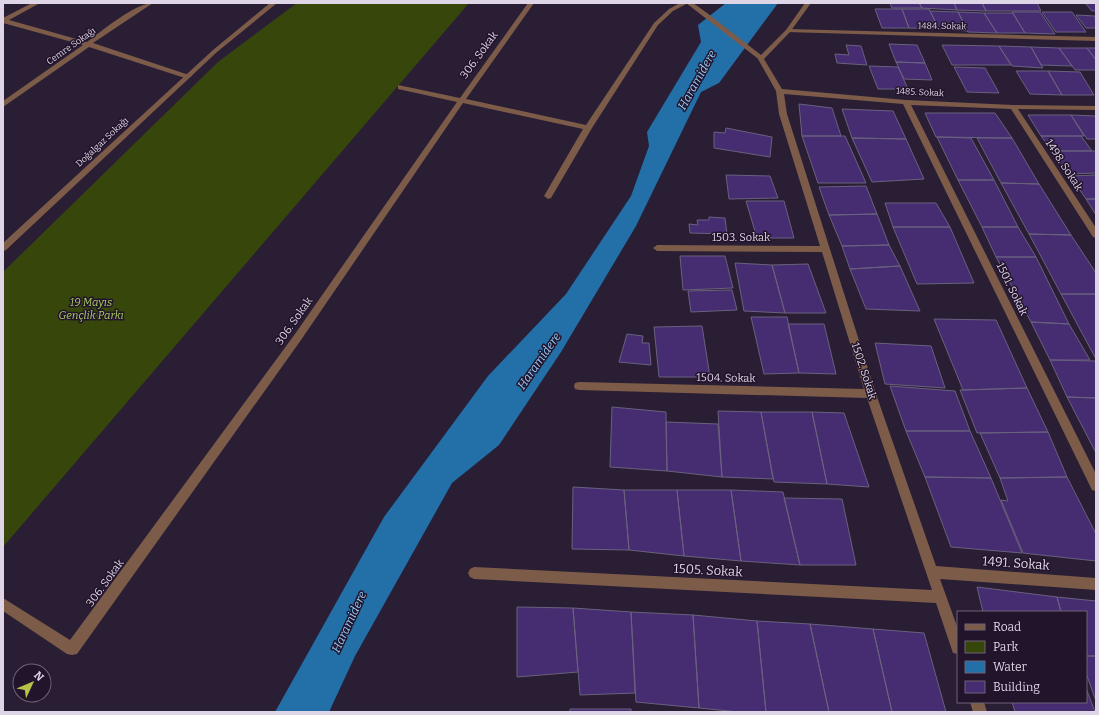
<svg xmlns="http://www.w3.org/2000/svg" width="1099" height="715" viewBox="0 0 1099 715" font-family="Bitter,serif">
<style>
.green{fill:#37470c}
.water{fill:#236fa8}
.building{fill:#462d72;stroke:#69617e}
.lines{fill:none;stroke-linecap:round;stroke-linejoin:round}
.minor{fill:#7c5c48;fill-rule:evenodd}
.tertiary{fill:#7c5c48;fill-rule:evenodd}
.labels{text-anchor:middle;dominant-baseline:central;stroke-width:3;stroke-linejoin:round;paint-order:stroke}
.far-street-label{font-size:9px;fill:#ded6e6;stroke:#21142b}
.street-label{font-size:11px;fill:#ded6e6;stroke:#21142b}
.park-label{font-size:11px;font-style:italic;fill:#abce5f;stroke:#21142b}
.water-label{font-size:12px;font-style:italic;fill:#95cbf9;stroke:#21142b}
.near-street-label{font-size:13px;fill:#ded6e6;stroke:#21142b}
</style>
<rect width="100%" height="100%" fill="#2a1e35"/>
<!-- green -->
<path class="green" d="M297 3H469L3 547V272L218 62Z"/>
<!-- water -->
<path class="water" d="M726 3H778L719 83 701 92 636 226 561 352 499 445 452 483 355 656 329 712H275L384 517 488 376 566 294 631 196 649 146 647 132 701 42 698 25Z"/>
<!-- building -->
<path class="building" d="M890 3H919L922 8H892Z
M919 3H954L957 10 922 8Z
M954 3H982L986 11 957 10Z
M982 3H1037L1041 11H986Z
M1085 3H1096V11H1092Z
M875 9H902L909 28H882Z
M902 9H929L939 29 909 28Z
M930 11 958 12 968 31 939 29Z
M958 12 984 13 997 33 968 32Z
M1012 12H1040L1055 34 1025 33Z
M1042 12H1072L1086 32H1056Z
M984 13H1013L1025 33H997Z
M1076 15 1095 16 1096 28H1086Z
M889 44 917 45 925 63 896 62Z
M846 45 861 46 867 65 837 63 835 54 849 55Z
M942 45 999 46 1011 65H952Z
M999 46 1031 47 1043 68 1012 66Z
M1031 47 1059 48 1072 66 1041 65Z
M1059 48H1087L1096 60V70H1075Z
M1087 48H1096V60Z
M896 62 925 63 932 80 904 79Z
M869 66 898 67 908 89H878Z
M954 67 985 68 999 93 967 92Z
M1016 71H1048L1062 95 1030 94Z
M1048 71 1080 72 1094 95H1062Z
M799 104 832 108 841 136H802Z
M842 109 893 111 906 139 852 138Z
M925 113H995L1012 138 936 137Z
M1028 115H1071L1084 136H1041Z
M1071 115 1096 116V139H1087Z
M726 128 772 137 770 157 714 148V132L725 133Z
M802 136H845L866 183H818Z
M1041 136H1081L1092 151H1052Z
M937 137 971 138 994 180H958Z
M852 138 906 139 924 179 872 182Z
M977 138H1012L1039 184 1001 183Z
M1052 151H1096V173L1068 174Z
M726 175 770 176 778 198 729 199Z
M1096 175V199H1086L1070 176Z
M958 180H994L1018 227H982Z
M1001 183 1039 184 1071 235 1029 234Z
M866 186 877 214 829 215 819 187Z
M1086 199H1096V215Z
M746 201H784L794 238H757Z
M885 203H936L950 227H893Z
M877 214 889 245 842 246 829 215Z
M709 217 725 218 727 234 690 233 689 224 698 225 697 220H709Z
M893 227H950L974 283 917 284Z
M982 227H1018L1036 257H996Z
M1029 234 1071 235 1096 273V294H1061Z
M889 245 900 266 850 269 842 246Z
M680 256H725L733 288 683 290Z
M996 257H1036L1069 324 1031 322Z
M735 263 772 265 785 313 744 311Z
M808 264 826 313H785L772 265Z
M900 266 920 311 866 309 850 269Z
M732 290 737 310 691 312 688 291Z
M1061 294H1096V359Z
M751 317H787L799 373 764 374Z
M934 319 996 320 1027 388 963 390Z
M1031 322 1069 324 1090 360H1050Z
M788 324H824L836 374 799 373Z
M702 326 710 377H659L654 327Z
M627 334 643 336 642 343H649L651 365 619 362Z
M875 343 931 346 945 388 885 384Z
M1050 360 1096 361V398L1067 397Z
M890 386 955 391 970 431H906Z
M1027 388 1048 432 977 433 960 390Z
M1067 397 1096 398V453Z
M612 407 666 412 667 471 610 467Z
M718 411 761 412 773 479 722 477Z
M761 412H812L827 484 774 482Z
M812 412 844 413 869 487 827 484Z
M666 422 718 424 722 477 667 471Z
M906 431H970L991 478 925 477Z
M1048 432 1067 477 1000 478 980 433Z
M925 477 991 478 1022 553 951 547Z
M1067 477 1096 534V561L1023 553 1001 500 1008 501 1000 478Z
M573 487 624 490 629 550 572 549Z
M624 490H677L684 556 629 550Z
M677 490H731L741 561 684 556Z
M731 490 783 492 800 565 741 561Z
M784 498 842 499 856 565H800Z
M977 587 1057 597 1061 612H983Z
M1057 597 1096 601V656H1086V612H1061Z
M517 607 573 608 578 672 517 677Z
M573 608 631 612 635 693 580 695Z
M631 612 693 615 699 708 636 702Z
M693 615 757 621 766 712H739L699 708Z
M757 621 810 624 829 712H766Z
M810 624 873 629 892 712H829Z
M873 629 924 633 946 712H892Z
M1086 656H1096V701L1086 673Z
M1086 688 1095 712H1015L1012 702H1086Z
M570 709H631V712H570Z"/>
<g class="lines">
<!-- minor -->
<path class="minor" d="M32 3H40L9 20 87 42C102 31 135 3 153 3L93 43 192 76 188 78H185L89 47 3 107V101L83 45 3 23V18Z
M528 3H534L466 99 586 125 654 23 669 9 680 3H688L673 11 658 25 592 128 551 198 548 199 544 196 583 129 463 103 301 340 77 654 72 655 67 654 3 611V598L70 640 295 334 457 102 398 89V85L460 98Z
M788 29 1096 37V41L786 32V30Z
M761 57 764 59 782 89 906 100 1013 105 1096 106V110L1018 109 1096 228V238L1093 237 1011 109 911 105 1096 474V491L1092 490 903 104 784 94 787 114 876 394 936 566 1096 578V590L940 579 958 629V654L953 653 936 603 474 579 470 577 468 573 470 569 474 567 932 590 867 398 579 390 575 389 574 386 575 383 579 382 864 389 822 252 657 251 653 248 657 245 820 246 779 114 776 91 758 59Z
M970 702H984L987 712H973Z"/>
<!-- tertiary -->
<path class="tertiary" d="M270 3H277L217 52 6 250 3 251V243L213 50Z
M686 3H693L707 13 761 55 786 30 805 3H811L790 32 763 60 761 61Z"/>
</g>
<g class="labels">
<!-- far-street labels -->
<g class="far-street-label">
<text transform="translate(942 26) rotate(1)">1484. Sokak</text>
<text transform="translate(71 46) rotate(-35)">Cemre Sokağı</text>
<text transform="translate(920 92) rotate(3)">1485. Sokak</text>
<text transform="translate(102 142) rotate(-43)">Doğalgaz Sokağı</text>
</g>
<!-- street labels -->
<g class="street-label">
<text transform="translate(479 55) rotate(-54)">306. Sokak</text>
<text transform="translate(1064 165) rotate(57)">1498. Sokak</text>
<text x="741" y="237">1503. Sokak</text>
<text transform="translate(1012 289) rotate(64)">1501. Sokak</text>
<text transform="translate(294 321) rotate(-55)">306. Sokak</text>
<text transform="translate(864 371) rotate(72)">1502. Sokak</text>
<text transform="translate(726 378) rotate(1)">1504. Sokak</text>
<text transform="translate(105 583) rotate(-54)">306. Sokak</text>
</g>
<!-- park labels -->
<g class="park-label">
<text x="91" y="302">19 Mayıs<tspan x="91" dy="13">Gençlik Parkı</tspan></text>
</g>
<!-- water labels -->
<g class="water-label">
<text transform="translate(697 80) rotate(-61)">Haramidere</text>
<text transform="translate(539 361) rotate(-55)">Haramidere</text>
<text transform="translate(349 622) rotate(-65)">Haramidere</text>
</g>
<!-- near-street labels -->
<g class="near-street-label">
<text transform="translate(1016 563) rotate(4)">1491. Sokak</text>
<text transform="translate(708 570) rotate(3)">1505. Sokak</text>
</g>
</g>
<!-- border -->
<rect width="1099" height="715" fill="none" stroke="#ded6e6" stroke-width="8"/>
<!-- legend -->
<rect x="957" y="611" width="130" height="92" fill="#21142b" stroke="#6d6276"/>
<rect x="965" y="624" width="20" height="6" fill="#7c5c48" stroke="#6d6276"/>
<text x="993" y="631" font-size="12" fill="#ded6e6">Road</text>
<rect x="965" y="641" width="20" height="12" fill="#37470c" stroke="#6d6276"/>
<text x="993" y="651" font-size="12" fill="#ded6e6">Park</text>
<rect x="965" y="661" width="20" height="12" fill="#236fa8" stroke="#6d6276"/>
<text x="993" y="671" font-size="12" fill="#ded6e6">Water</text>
<rect x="965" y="681" width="20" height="12" fill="#462d72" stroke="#6d6276"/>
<text x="993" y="691" font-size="12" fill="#ded6e6">Building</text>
<!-- north arrow -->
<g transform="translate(32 683) rotate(46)"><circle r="19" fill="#21142b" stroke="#6d6276"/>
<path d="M0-3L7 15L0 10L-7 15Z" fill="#b6c148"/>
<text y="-6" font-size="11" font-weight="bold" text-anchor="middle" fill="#ded6e6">N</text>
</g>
</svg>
